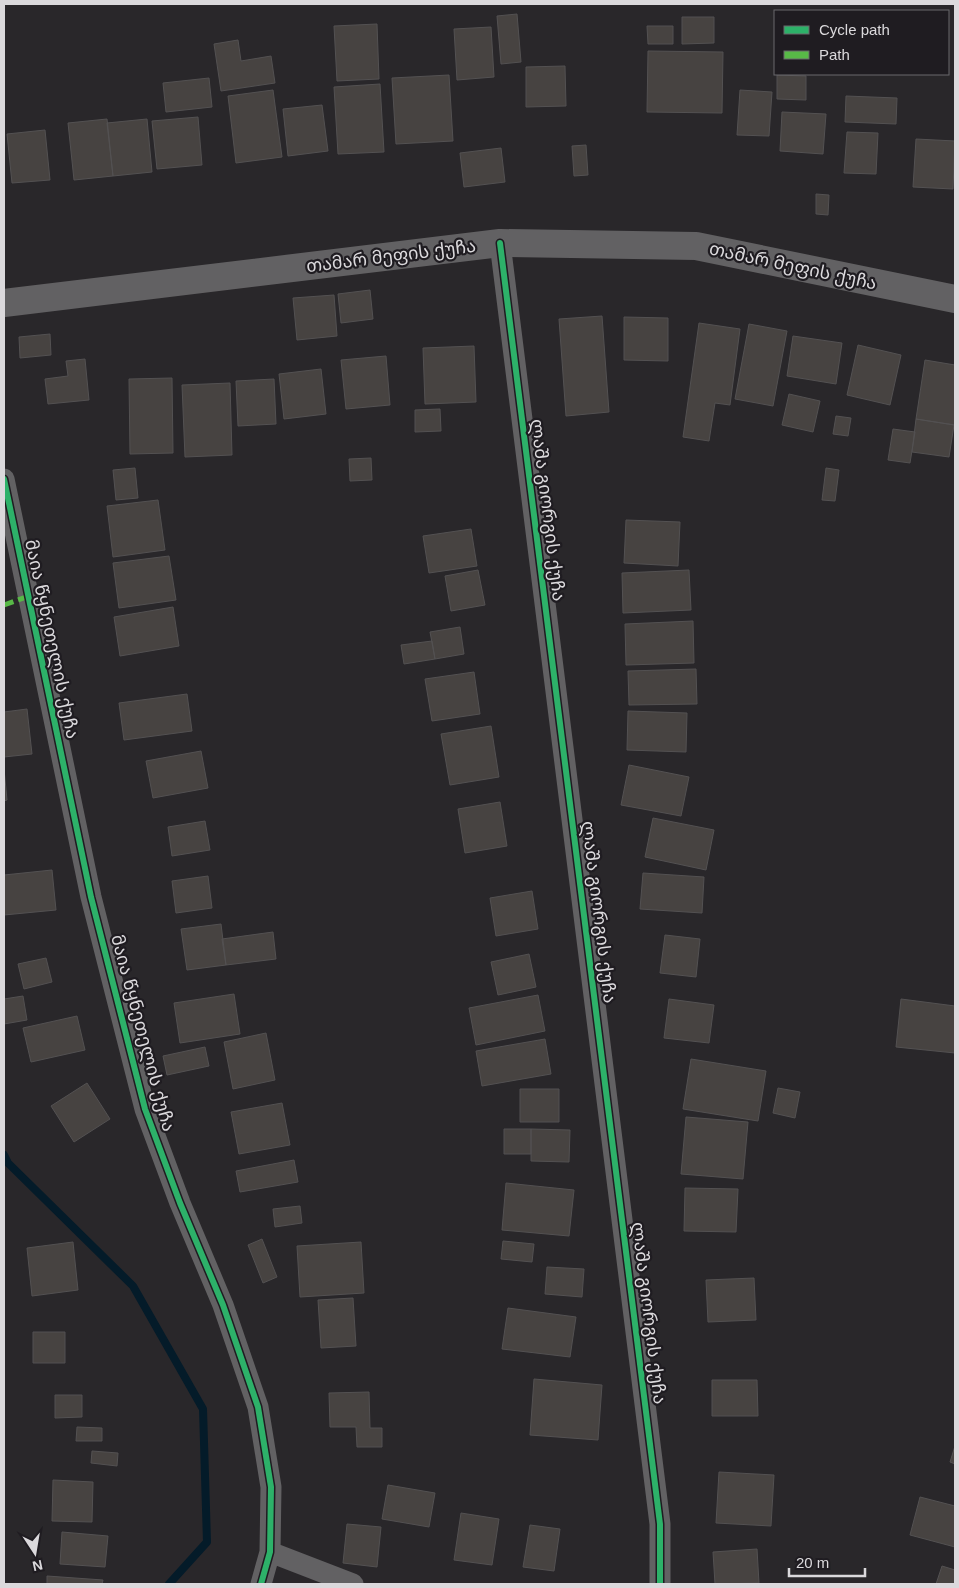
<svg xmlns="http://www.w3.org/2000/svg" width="959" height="1588" viewBox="0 0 959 1588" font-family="Helvetica,'Noto Sans Georgian',sans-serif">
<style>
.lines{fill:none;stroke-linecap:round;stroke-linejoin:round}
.stream{stroke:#041b29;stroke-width:8}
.building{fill:#474341;stroke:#535152}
.street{stroke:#626163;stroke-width:21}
.secondary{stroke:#626163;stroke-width:28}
.quiet{stroke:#58b947;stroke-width:5;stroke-dasharray:10 5;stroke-linecap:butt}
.cycleway-casing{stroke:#1f1c21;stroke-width:9}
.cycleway{stroke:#2db169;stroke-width:6}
.labels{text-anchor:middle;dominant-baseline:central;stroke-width:4.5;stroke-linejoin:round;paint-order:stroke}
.street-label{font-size:18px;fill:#dbd9dc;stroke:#1f1c21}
</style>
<rect width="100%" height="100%" fill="#29272a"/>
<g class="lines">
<!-- stream -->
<path class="stream" d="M4 1155 8 1163 133 1286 203 1409 207 1542 169 1584"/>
</g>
<!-- building -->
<path class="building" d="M517 14 521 62 501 64 497 16Z
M682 17H714V43L682 44Z
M377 24 379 79 337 81 334 26Z
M647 26H673V44H648Z
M491 27 494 77 457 80 454 29Z
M238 40 241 61 271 56 275 83 221 91 214 44Z
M648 51 723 52 722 113 647 112Z
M565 66 566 106 526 107V67Z
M449 75 453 141 396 144 392 78Z
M777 75 806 76V100L777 99Z
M209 78 212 107 166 112 163 83Z
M380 84 384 152 338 154 334 87Z
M273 90 282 157 236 163 228 96Z
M740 90 772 92 769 136 737 135Z
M846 96 897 98 896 124 845 122Z
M322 105 328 151 288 156 283 109Z
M782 112 826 114 823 154 780 151Z
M198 117 202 165 157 169 152 121Z
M107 119 113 176 74 180 68 123Z
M147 119 152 172 113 176 107 123Z
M45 130 50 180 12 183 7 134Z
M847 132 878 133 876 174 844 173Z
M916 139 955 141 953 189 913 187Z
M586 145 588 175 574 176 572 146Z
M501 148 505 182 464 187 460 153Z
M816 194 829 195 828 215 816 214Z
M370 290 373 319 341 323 338 294Z
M334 295 337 336 297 340 293 298Z
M602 316 609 412 566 416 559 319Z
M624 317 668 318V361L624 360Z
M699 323 740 329 730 405 715 403 709 441 683 437Z
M749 324 787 331 773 406 735 399Z
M50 334 51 355 20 358 19 337Z
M793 336 842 343 836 384 787 376Z
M858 345 901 355 890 405 847 395Z
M474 346 476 402 425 404 423 348Z
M386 356 390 405 346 409 341 360Z
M85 359 89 400 48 404 45 379 68 376 66 361Z
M925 360 955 365V425L916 419Z
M321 369 326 414 284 419 279 374Z
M172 378 173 453 130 454 129 379Z
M274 379 276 424 238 426 236 381Z
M230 383 232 455 185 457 182 385Z
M789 394 820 401 813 432 782 425Z
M440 409 441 431 415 432V410Z
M836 416 851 418 848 436 833 434Z
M916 419 954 425 949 457 912 452Z
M893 429 915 432 910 463 888 460Z
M371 458 372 480 350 481 349 459Z
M135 468 138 498 116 500 113 470Z
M826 468 839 470 835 501 822 500Z
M158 500 165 550 113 557 107 506Z
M626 520 680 522 678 566 624 563Z
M471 529 477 566 429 573 423 536Z
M169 556 176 600 119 608 113 563Z
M478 570 485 605 451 611 445 576Z
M689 570 691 610 623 613 622 573Z
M173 607 179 646 120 656 114 617Z
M693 621 694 663 626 665 625 624Z
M460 627 464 654 435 659 430 632Z
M432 641 435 659 404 664 401 645Z
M696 669 697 704 629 705 628 671Z
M474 672 480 714 432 721 425 679Z
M187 694 192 731 124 740 119 703Z
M27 709 32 754 4 757V712Z
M628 711 687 713 686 752 627 750Z
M491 726 499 777 450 785 441 734Z
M201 751 208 788 153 798 146 761Z
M629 765 689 777 681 816 621 805Z
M4 769 7 800 4 801Z
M500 802 507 846 465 853 458 809Z
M653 818 714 830 706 870 645 857Z
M205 821 210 850 172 856 168 827Z
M52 870 56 910 4 915V875Z
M643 873 704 877 702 913 640 909Z
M208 876 212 908 176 913 172 881Z
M532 891 538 929 496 936 490 898Z
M221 924 226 965 187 970 181 929Z
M273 932 276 959 226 965 222 939Z
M665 935 700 939 696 977 660 973Z
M529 954 536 987 498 995 491 962Z
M46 958 52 982 24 989 18 964Z
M234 994 240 1034 180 1043 174 1003Z
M538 995 545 1031 476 1045 469 1008Z
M23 996 27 1020 4 1024V999Z
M669 999 714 1005 709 1043 664 1038Z
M901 999 955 1006V1053L896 1047Z
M77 1016 85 1050 31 1062 23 1028Z
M266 1033 275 1080 233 1089 224 1042Z
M545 1039 551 1074 482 1086 476 1051Z
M205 1047 209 1066 167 1075 163 1056Z
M691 1059 766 1071 758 1121 683 1109Z
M87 1083 110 1119 74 1142 51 1106Z
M778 1088 800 1092 795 1118 773 1113Z
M520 1089H559V1122H520Z
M282 1103 290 1145 239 1154 231 1112Z
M686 1117 748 1122 743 1179 681 1174Z
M504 1129H531V1154H504Z
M531 1129 570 1130 569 1162 531 1161Z
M294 1160 298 1182 240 1192 236 1171Z
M506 1183 574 1190 569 1236 502 1230Z
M685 1188 738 1189 736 1232 684 1231Z
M300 1206 302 1223 275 1227 273 1209Z
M262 1239 277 1277 263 1283 248 1245Z
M503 1241 534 1244 532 1262 501 1259Z
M73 1242 78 1290 32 1296 27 1248Z
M361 1242 364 1293 300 1297 297 1246Z
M547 1267 584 1269 582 1297 545 1294Z
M754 1278 756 1320 708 1322 706 1280Z
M353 1298 356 1346 321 1348 318 1300Z
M508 1308 576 1317 570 1357 502 1349Z
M33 1332H65V1363H33Z
M534 1379 602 1385 598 1440 530 1435Z
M712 1380H757L758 1416H712Z
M369 1392 370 1428H382V1447H357L356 1427H330L329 1393Z
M55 1395H82V1417L55 1418Z
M77 1427 102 1428V1441H76Z
M955 1446V1464L950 1462Z
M92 1451 118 1453 117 1466 91 1463Z
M719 1472 774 1475 771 1526 716 1523Z
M53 1480 93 1482 92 1522 52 1521Z
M388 1485 435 1493 429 1527 382 1519Z
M920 1497 955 1506V1547L910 1535Z
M461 1513 499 1519 492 1565 454 1560Z
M347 1524 381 1527 377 1567 343 1563Z
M530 1525 560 1529 554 1571 523 1567Z
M62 1532 108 1536 105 1567 60 1564Z
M757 1549 759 1583 715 1584 713 1552Z
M942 1566 955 1570V1584H936Z
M47 1576 103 1580 102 1584H47Z"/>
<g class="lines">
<!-- street -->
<path class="street" d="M500 243 660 1524V1584
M4 479 91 897 145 1109 180 1203 223 1305 258 1407 271 1487 270 1552 261 1584
M270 1552 353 1584"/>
<!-- secondary -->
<path class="secondary" d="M4 303 500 243 696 246 955 299"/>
<!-- quiet -->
<path class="quiet" d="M4 605 29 596"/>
<defs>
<path id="cycleway" d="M500 243 660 1524V1584
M4 479 91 897 145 1109 180 1203 223 1305 258 1407 271 1487 270 1552 261 1584"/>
</defs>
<!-- cycleway casing -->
<use href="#cycleway" class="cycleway-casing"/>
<!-- cycleway -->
<use href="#cycleway" class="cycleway"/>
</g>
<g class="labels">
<!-- street labels -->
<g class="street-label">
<text transform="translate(391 256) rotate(-7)">თამარ მეფის ქუჩა</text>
<text transform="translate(793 266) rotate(12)">თამარ მეფის ქუჩა</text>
<text transform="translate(548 510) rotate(83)">ლაშა გიორგის ქუჩა</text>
<text transform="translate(52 639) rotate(78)">მაია წყნეთელის ქუჩა</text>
<text transform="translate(599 912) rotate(83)">ლაშა გიორგის ქუჩა</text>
<text transform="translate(143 1033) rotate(75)">მაია წყნეთელის ქუჩა</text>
<text transform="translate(649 1313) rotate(83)">ლაშა გიორგის ქუჩა</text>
</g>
</g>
<!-- border -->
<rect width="959" height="1588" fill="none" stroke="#dbd9dc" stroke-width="10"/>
<!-- legend -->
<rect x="774" y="10" width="175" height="65" fill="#1f1c21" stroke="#6a686c"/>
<rect x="784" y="26" width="25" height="8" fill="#2db169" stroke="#6a686c"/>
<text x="819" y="35" font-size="15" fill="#dbd9dc">Cycle path</text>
<rect x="784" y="51" width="25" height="8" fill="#58b947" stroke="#6a686c"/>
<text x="819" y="60" font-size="15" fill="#dbd9dc">Path</text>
<!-- north arrow -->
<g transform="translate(35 1553) rotate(168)" stroke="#1f1c21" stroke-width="4" paint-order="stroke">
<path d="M0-4L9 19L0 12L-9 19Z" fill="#dbd9dc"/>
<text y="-8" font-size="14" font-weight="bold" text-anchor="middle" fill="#dbd9dc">N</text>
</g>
<!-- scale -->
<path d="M789 1568v8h76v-8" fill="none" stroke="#dbd9dc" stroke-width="2.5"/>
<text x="796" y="1568" font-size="15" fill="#dbd9dc" stroke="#1f1c21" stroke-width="4" paint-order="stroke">20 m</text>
</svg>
